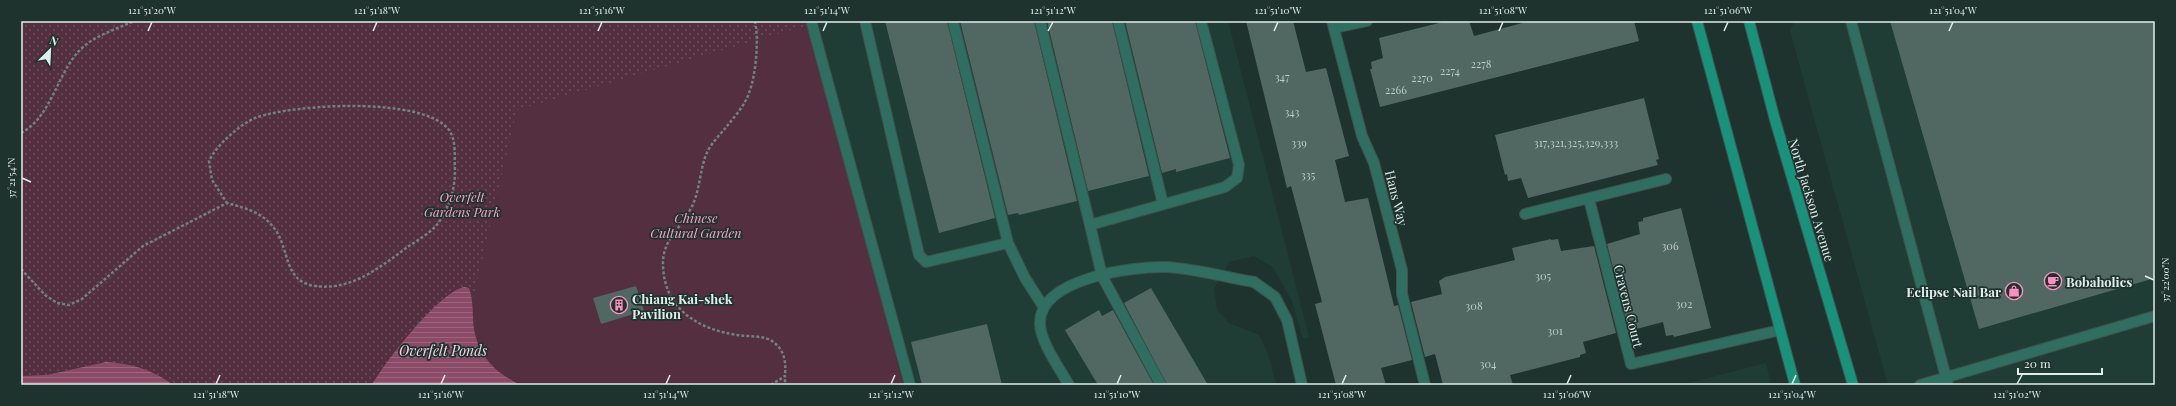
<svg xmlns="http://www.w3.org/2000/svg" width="2176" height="406" viewBox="0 0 2176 406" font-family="'Playfair Display',serif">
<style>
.built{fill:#203d35}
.park{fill:url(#park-dots)}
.garden{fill:#532f3f}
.water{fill:url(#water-rules)}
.building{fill:#516761}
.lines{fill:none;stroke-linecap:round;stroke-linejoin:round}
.lane-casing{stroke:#3e514c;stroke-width:12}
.street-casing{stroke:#3e514c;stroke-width:12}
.secondary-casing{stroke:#3e514c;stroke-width:12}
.path{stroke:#71817d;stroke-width:2.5;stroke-dasharray:3 2;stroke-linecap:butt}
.lane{stroke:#2f6e60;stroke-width:10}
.street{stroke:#2f6e60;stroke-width:10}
.secondary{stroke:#19917b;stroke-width:10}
.ticks{fill:none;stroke:#e1ede9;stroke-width:1.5}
.labels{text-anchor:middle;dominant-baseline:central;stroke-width:3.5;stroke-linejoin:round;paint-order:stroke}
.number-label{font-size:11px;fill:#bdccc7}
.park-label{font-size:13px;font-style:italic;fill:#fe9ec9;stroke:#1f332e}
.street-label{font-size:13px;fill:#e1ede9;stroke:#1f332e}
.poi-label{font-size:13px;font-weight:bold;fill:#e1ede9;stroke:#1f332e;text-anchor:start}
.water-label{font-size:14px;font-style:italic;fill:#fcd4e4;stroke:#1f332e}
.neatline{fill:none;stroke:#e1ede9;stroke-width:1.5}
.ticks-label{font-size:10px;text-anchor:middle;fill:#e1ede9}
</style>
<defs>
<pattern id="park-dots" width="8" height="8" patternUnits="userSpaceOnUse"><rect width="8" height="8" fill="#532f3f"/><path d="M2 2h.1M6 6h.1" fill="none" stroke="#6b4d5b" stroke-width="1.8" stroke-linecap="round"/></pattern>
<pattern id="water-rules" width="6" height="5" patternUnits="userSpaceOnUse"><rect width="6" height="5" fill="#8b4b68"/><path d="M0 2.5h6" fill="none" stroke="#9b657e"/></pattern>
</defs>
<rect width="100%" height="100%" fill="#1f332e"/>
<!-- built -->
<path class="built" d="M811 21H1228L1309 337 1303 339 1292 301 1273 267 1254 256 1229 262 1214 289 1217 310 1229 323 1259 335 1268 354 1276 385H903Z
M1795 21H2155V385H1888L1790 31Z
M1766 363 1771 385H1681Z"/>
<!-- park -->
<path class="park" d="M21 21H811L903 385H21Z"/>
<!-- garden -->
<path class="garden" d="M812 24 903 385H453L517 110Z"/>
<!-- water -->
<path class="water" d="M464 287 469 288C474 302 472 315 474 329 479 357 495 372 520 385H372C385 362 439 292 464 287Z
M106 362C130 363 154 370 173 385H21V376L47 375Z"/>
<!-- building -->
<path class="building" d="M885 21H947L995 218 939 233Z
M960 21H1034L1077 201 1019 215 1018 213 1008 215Z
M1047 21H1112L1149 176 1088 191Z
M1125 21H1195L1230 158 1176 172V169L1162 173Z
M1246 21H1293L1306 72 1326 68 1349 156 1335 160 1345 202 1368 198 1394 306 1398 305 1412 360 1381 368 1386 385H1336L1315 304 1322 302 1291 186 1287 188Z
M1447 21H1469L1474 36 1530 21H1634L1639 41 1380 107 1370 69H1372L1371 62 1383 58 1379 38Z
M1890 21H2155V278L1979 329Z
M1644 98 1659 159 1656 160 1658 165 1528 198 1521 178 1508 181 1507 174 1505 175 1495 135Z
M1681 208 1711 328 1674 337 1673 335 1666 336 1663 322 1629 331 1607 244 1640 234 1638 222 1643 221V218Z
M1551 239V240L1558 239 1561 251 1594 246 1616 333 1583 342 1586 353 1580 355V357L1510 375 1513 385H1443L1435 354 1425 357 1411 302 1442 294 1439 281 1445 277 1515 260 1512 248Z
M636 286 644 311 601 324 593 298Z
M1151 288 1208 385H1167L1124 303Z
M1099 310 1102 316 1113 310 1154 385H1098L1065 330Z
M987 324 1002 385H922L911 342Z"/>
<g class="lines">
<defs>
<path id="lane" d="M865 21 919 255 926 262 1008 243 1025 278 1043 306
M953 21 1008 243
M1040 21 1090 225
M1118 21 1163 204
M1851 21 1948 385
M812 24 910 385
M1069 385C1060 369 1039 340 1040 322 1041 278 1134 266 1167 267 1196 269 1226 277 1254 282
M1161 385 1102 276 1090 225 1225 187 1237 178 1239 165 1201 21
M1920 385 2155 316"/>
<path id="street" d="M1332 21 1362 136 1374 163 1402 270V294L1425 385
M1334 28 1367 21
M1589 199 1631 364 1780 330
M1525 214 1666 179
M1254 282 1275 297 1287 320 1302 385"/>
<path id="secondary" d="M1697 21 1795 385
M1749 21 1775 120 1853 385"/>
</defs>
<!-- lane casing -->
<use href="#lane" class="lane-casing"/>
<!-- street casing -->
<use href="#street" class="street-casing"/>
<!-- secondary casing -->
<use href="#secondary" class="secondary-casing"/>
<!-- path -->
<path class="path" d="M755 21C759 40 756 75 749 93 745 105 735 116 727 126 720 135 710 144 706 155 699 173 700 193 690 210 679 230 662 241 663 265 664 309 698 329 737 335 749 337 762 335 772 341 785 350 786 362 785 376
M21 133C51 117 56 77 78 52 92 36 115 30 134 21
M21 269 45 295 57 303 69 305 82 299 143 246 227 203C245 208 262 212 274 228 290 248 283 282 315 286 353 291 381 266 409 246 418 240 428 234 435 227 448 212 455 190 455 171 454 158 457 141 449 130 424 96 292 104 255 118 240 124 215 147 209 161L212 180 227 203
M771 385 785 376V385"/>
<!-- lane -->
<use href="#lane" class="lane"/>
<!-- street -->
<use href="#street" class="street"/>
<!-- secondary -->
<use href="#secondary" class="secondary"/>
</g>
<!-- ticks -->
<path class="ticks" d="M148 31 152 22M373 31 377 22M598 31 602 22M823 31 827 22M1048 31 1053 22M1274 31 1278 22M1499 31 1503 22M1724 31 1728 22M1949 31 1953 22M22 178 31 182M2145 276 2154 280M216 384 220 375M441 384 445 375M666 384 670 375M891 384 895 375M1117 384 1121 375M1342 384 1346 375M1567 384 1571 375M1792 384 1796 375M2017 384 2022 375"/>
<!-- icons -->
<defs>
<symbol id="cafe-ring" viewBox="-11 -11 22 22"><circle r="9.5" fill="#1f332e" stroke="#fc8fc1" stroke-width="1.5"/><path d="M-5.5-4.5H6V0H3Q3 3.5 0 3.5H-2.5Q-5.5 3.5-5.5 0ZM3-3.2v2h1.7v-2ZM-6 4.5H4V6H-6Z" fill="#fc8fc1"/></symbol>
<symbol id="shop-ring" viewBox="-11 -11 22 22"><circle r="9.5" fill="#1f332e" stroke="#fc8fc1" stroke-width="1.5"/><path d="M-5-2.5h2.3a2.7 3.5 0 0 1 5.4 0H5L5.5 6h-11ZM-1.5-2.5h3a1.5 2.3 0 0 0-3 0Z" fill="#fc8fc1"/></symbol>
<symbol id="building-ring" viewBox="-11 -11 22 22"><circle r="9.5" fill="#1f332e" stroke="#fc8fc1" stroke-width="1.5"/><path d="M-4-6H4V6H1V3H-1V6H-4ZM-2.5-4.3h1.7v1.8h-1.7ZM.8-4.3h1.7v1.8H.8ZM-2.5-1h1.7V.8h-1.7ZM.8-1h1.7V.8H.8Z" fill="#fc8fc1"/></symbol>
</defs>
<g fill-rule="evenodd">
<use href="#cafe-ring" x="2043" y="271" width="20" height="20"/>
<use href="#shop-ring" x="2004" y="281" width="20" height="20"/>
<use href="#building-ring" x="609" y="295" width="20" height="20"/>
</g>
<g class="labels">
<!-- number labels -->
<g class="number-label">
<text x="1481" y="63">2278</text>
<text x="1450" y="70">2274</text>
<text x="1282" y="76">347</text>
<text x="1422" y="77">2270</text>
<text x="1396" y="89">2266</text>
<text x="1292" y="111">343</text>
<text x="1299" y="142">339</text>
<text x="1576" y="142">317,321,325,329,333</text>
<text x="1308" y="174">335</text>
<text x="1670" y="245">306</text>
<text x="1543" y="275">305</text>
<text x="1684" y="303">302</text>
<text x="1474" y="305">308</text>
<text x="1555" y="330">301</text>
<text x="1488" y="363">304</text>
</g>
<!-- park labels -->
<g class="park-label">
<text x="462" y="196">Overfelt<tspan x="462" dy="15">Gardens Park</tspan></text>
<text x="696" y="217">Chinese<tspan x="696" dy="15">Cultural Garden</tspan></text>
</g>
<!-- street labels -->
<g class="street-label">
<text transform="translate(1397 198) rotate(76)">Hans Way</text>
<text transform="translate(1812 200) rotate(73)">North Jackson Avenue</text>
<text transform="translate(1629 306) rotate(76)">Cravens Court</text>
</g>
<!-- poi labels -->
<g class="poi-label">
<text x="2066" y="281">Bobaholics</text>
<text x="2001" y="291" text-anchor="end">Eclipse Nail Bar</text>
<text x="632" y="298">Chiang Kai-shek<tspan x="632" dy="15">Pavilion</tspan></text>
</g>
<!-- water labels -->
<g class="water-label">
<text x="443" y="350">Overfelt Ponds</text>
</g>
</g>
<!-- border -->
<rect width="2176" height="406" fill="none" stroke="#1f332e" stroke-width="44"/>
<!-- north arrow -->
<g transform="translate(50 50) rotate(24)" stroke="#1f332e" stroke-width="3" paint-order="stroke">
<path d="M0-3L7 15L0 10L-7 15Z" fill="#e1ede9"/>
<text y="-6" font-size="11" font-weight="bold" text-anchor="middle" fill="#e1ede9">N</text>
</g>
<!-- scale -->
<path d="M2018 368v6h84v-6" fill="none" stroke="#e1ede9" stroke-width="2"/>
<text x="2024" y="368" font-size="12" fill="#e1ede9" stroke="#1f332e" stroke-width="3" paint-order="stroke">20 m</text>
<rect x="22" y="22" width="2132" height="362" class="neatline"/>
<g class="ticks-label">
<text x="152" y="14">121°51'20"W</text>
<text x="377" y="14">121°51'18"W</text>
<text x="602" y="14">121°51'16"W</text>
<text x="827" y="14">121°51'14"W</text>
<text x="1053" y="14">121°51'12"W</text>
<text x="1278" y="14">121°51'10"W</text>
<text x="1503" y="14">121°51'08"W</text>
<text x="1728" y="14">121°51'06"W</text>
<text x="1953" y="14">121°51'04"W</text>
<text transform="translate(11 178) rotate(-90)" y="4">37°21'54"N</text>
<text transform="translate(2165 280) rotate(-90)" y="4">37°22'00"N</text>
<text x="216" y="398">121°51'18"W</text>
<text x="441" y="398">121°51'16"W</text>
<text x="666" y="398">121°51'14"W</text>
<text x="891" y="398">121°51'12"W</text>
<text x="1117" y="398">121°51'10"W</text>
<text x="1342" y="398">121°51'08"W</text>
<text x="1567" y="398">121°51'06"W</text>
<text x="1792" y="398">121°51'04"W</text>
<text x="2017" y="398">121°51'02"W</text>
</g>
</svg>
